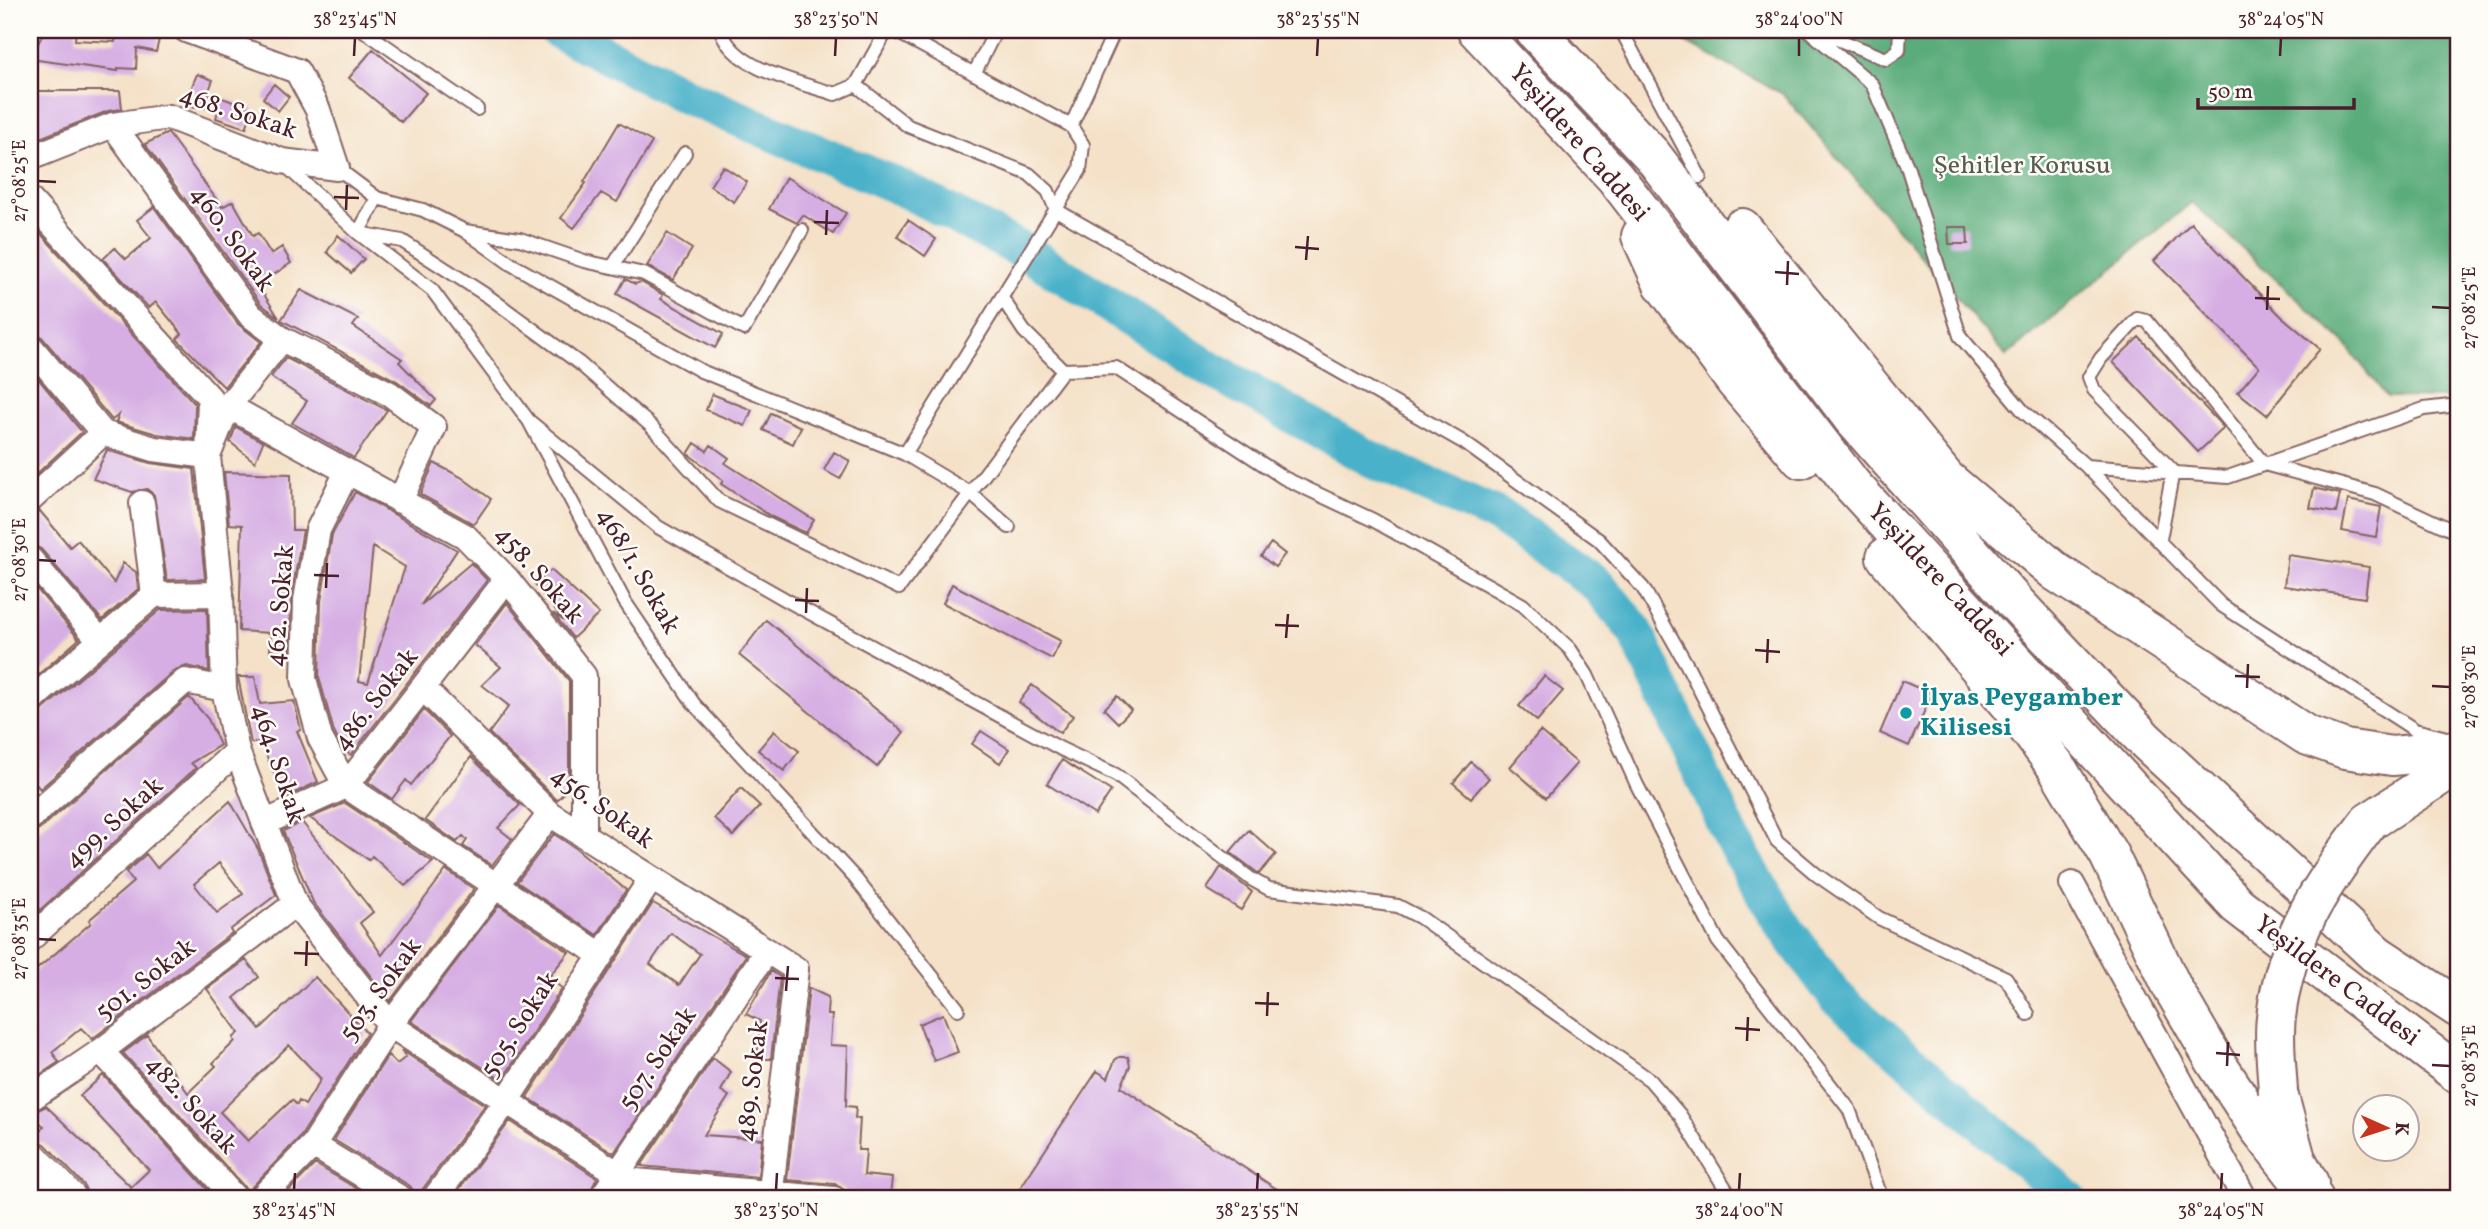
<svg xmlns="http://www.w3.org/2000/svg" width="2488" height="1229" viewBox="0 0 2488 1229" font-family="Vollkorn,serif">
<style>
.forest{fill:#5aac7a;stroke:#526652;stroke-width:2}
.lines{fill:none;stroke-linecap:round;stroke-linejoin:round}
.river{stroke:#4ab1c9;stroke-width:37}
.building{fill:#d6aee3;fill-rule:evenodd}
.lane-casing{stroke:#866362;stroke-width:16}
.street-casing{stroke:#866362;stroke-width:28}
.secondary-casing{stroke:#866362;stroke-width:38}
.primary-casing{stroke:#866362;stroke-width:42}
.highway-casing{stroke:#866362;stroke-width:42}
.lane{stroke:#fff;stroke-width:12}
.street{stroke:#fff;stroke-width:24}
.secondary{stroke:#fff;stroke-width:35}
.primary{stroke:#fff;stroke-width:38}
.highway{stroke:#fff;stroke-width:38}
.primary-bridge-casing{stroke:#866362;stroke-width:42;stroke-linecap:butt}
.primary-bridge{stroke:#fff;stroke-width:38}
.ticks{fill:none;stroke:#4a1f2b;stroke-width:2.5}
.culture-dot{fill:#0f9aa8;stroke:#fdfcf7;stroke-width:2.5}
.labels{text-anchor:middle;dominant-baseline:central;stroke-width:5;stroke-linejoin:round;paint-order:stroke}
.street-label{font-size:26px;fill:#4a1f2b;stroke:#fdfcf7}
.park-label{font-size:26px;fill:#575a4e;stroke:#fdfcf7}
.culture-label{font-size:26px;font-weight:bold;fill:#0d838f;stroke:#fdfcf7;text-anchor:start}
.neatline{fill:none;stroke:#4a1f2b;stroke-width:2.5}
.ticks-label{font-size:18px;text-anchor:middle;fill:#4a1f2b}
</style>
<rect width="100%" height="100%" fill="#fdfcf7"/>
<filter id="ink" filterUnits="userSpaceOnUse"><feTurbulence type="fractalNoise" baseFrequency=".0143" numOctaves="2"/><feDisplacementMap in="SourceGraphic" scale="14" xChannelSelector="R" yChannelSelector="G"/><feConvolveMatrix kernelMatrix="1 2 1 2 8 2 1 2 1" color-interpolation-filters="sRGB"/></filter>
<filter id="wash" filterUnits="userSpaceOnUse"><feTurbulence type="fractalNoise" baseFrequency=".00686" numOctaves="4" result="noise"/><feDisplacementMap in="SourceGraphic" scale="28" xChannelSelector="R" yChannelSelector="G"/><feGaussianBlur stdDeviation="1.57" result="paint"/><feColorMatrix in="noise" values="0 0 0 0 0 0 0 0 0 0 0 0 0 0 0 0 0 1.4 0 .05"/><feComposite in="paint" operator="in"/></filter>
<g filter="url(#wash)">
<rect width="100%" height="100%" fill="#f4e1c7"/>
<!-- forest -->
<path class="forest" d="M1662 30H2458V398L2387 397 2343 341 2192 202 2006 356 1783 94Z"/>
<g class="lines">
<!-- river -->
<path class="river" d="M557 30 686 96 904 189 1029 254 1207 367 1374 461 1501 517 1597 584 1635 631 1733 841 1780 921 1836 997 2069 1199"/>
</g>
<g id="blocks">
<!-- building -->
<path class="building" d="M45 30H76L75 40 115 42 116 30H136L160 35 156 52 137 48 136 69 118 68V71L30 59Z
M373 49 426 93 401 122 349 78Z
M197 74 213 80 208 93 253 109 246 128 216 118 219 108 184 106Z
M274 84 289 97 278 111 263 98Z
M30 91H120L122 109 108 111 30 142Z
M619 123 652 142 617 202 601 193 574 228 561 218 586 183 584 182Z
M168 133 222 207 233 201 253 236 258 233 271 254 282 247 291 263 258 285 279 318 261 304 145 144Z
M723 166 747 182 734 202 710 186Z
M786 177 846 213 833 234 803 215 797 223 769 209Z
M154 207 238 324 261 342 224 387 177 339 182 334 156 302 149 308 103 259 115 248 126 259 151 238 137 220Z
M908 220 936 239 925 256 897 236Z
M30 222 195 404 194 439 157 434 116 422 119 415 112 420 41 336 30 331Z
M2191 223 2280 315 2320 349 2267 415 2238 392 2259 367 2154 261Z
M1948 227H1967L1968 244H1949Z
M667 233 692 249 673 280 647 266Z
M338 235 364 259 351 273 327 252Z
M625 279 635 284 641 282 663 295 661 299 723 334 715 348 617 294Z
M301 290 358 319 353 326 402 359 399 362 436 400 431 406 397 381 281 320Z
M2139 337 2224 428 2198 452 2113 362Z
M286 358 387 410 354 458 292 423 307 401 271 377Z
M32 371 82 432 30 480V373Z
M712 394 752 410 745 426 706 410Z
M771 413 801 427 793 444 763 430Z
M236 427 263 442 255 462 230 442Z
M695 443 707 451 711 445 729 458 725 463 814 520 806 533 772 517 721 484 723 480 688 454Z
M107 450 150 463 194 469 205 579 167 580 154 495 147 489 132 492 93 479Z
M834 452 850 461 840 479 824 470Z
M434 463 461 477 491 499 474 524 420 494Z
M224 472 291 474 292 530H303L291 598 290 651 270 650 271 633 239 631 242 525 229 524Z
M2314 488 2340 494 2336 513 2310 508Z
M355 492 457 550 421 605 471 563 487 580 351 755 343 750 334 732 319 677 321 601 332 535ZM373 547 405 567 368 683 359 681Z
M2348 500 2381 507 2376 537 2342 531Z
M40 511 70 547 78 540 114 583 123 563 136 572 138 589 102 620 41 549 30 544V514Z
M1271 543 1285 554 1275 567 1261 556Z
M2288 555 2369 567 2365 598 2284 586Z
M551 570 599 614 573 638 553 613 564 621 535 585Z
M30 581 79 639 30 682Z
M952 584 1061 641 1052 659 943 603Z
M507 603 569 681V788L557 800 489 733 509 706 482 685 501 667 475 645Z
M207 609 209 671 187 666 175 670 40 789 30 777V715L40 712 160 610Z
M766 620 904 732 877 767 739 655Z
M1544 676 1563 691 1537 721 1519 706Z
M238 677H255L260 704 294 701 301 730 297 731 318 782 284 798 261 742 251 743Z
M1902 681 1932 694 1909 746 1880 733Z
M1032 685 1073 716 1060 733 1019 702Z
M1117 696 1131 710 1118 723 1104 709Z
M189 697 208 719 220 745 191 763 196 768 30 919V832L40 829Z
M424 710 450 736 411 785 406 780 392 799 368 782Z
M774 731 799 751 784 771 758 750Z
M981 731 1009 749 1000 763 972 744Z
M1540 731 1577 763 1546 798 1510 767Z
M471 757 520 805 498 828 512 839 492 865 463 846 467 840 463 836 457 842 425 820Z
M1062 760 1111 791 1095 815 1047 784Z
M1471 762 1489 778 1471 798 1453 783Z
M741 788 760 806 733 836 714 818Z
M230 801 258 849 276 895 230 930 232 933 92 1039 81 1028 52 1052 59 1062 30 1081V975L91 923 89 920 133 882 126 872 146 854 157 868ZM219 863 243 894 217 913 194 884Z
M345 803 433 862 405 886 372 856 369 860 310 818Z
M302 822 373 912 360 923 382 955 446 870 474 889 390 1001 313 902 283 831Z
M1249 830 1276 854 1259 874 1230 852Z
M554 834 577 849 626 890 597 935 517 882Z
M1221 867 1252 892 1241 910 1207 889Z
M653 903 746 955 614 1153 527 1097ZM671 933 700 954 679 985 650 964Z
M499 905 569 952 548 978 562 988 502 1080 411 1021Z
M246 960 259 977 234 998 260 1029 315 977 367 1033 301 1136 248 1191 123 1053 147 1035 188 1093 216 1066 213 1063 235 1041 233 1038 239 1033 207 989ZM289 1045 321 1079 305 1105 299 1101 297 1105 292 1100 248 1141 220 1112Z
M771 971 780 977 771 1059H757L760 1021 746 1014Z
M809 988 828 997 827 1015H832L830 1045 848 1046 846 1106 856 1107 855 1118H860L858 1150H866L864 1175 892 1178 890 1197 848 1193 835 1184 787 1180Z
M943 1014 958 1052 934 1061 919 1024Z
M401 1050 485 1105 422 1190 419 1199 410 1186 334 1140 388 1055 397 1064 406 1057Z
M1119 1057H1128L1130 1066 1121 1087 1292 1199H1013L1097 1071 1108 1078 1115 1060Z
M713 1058 731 1072 721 1091 729 1096 704 1135 762 1139 758 1177 641 1166Z
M103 1075 216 1199H89L84 1185 45 1144 33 1139 44 1126 30 1114 46 1106 131 1187 149 1170 80 1096Z
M510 1121 597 1178 586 1199H452Z
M315 1164 374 1199H281Z
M622 1195 672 1199H619Z"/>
</g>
</g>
<g filter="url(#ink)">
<use href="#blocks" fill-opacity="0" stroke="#866362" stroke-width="2"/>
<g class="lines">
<defs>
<path id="lane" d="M363 30 477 109
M721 30C733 70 799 82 835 94L856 85 887 30
M1621 30 1700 177
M1808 30 1872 84 1907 166 1960 336 2023 411 2086 466 2221 605 2415 730 2443 737
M1815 30 1886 59 1899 50 1900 30
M974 74 996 30
M856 85 908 126 1029 174 1048 191 1056 210 1463 442 1599 540 1643 588 1688 667 1777 841 1817 875 1879 918 2006 978 2028 1014
M1071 126 1115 30
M284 164 358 233 432 290 529 421 625 602 694 704 855 878 958 1009
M337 168 377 198 423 210 465 231 520 239 584 261 644 274 744 329 802 230
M377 198 358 233 402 241 489 297 579 363 651 426 719 501 899 588 1063 370
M465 231 511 264 701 371 905 454 1080 170 1083 145 1071 126 893 30
M613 266 685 153
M1002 298 1024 331 1063 370 1116 368 1284 478 1373 520 1523 605 1570 649 1587 675 1637 785 1718 941 1849 1109 1882 1199
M529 421 658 527 788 601 1061 749 1116 775 1251 879 1269 889 1398 906 1421 918 1650 1080 1680 1115 1732 1199
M905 454 970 493 1009 527
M2086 466 2228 477 2424 409 2458 405
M2160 539 2173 471 2094 390 2089 377 2101 358 2137 319 2147 321 2264 464 2375 494 2458 533"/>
<path id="street" d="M113 125 250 315 282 339 390 394 434 427 400 501
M30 158 113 125 169 117 282 161 337 168 318 110 297 71 186 30
M30 200 210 398 208 456 221 594 224 689 237 751 295 904 390 1025 617 1173
M30 346 103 433 154 449 208 456 228 406 282 339
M228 406 465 536 507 579 584 676V834
M347 472 318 530 306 600 304 679 320 738 346 786 601 955
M30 500 103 433
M142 503 154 595
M30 559 99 639
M423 688 550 814 796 969 770 1199
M30 701 154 595 221 594
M30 818 185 681 224 689
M264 823 346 786 507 579
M2072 884 2245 1199
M30 939 237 751
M101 1051 236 1199
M30 1099 101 1051 295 904
M313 1145 402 1199
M614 1179 834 1199
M260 1199 313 1145 390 1025 550 814
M434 1199 505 1103 651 879
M601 1199 766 952"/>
<path id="secondary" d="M30 1158 69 1199"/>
<path id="primary" d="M2369 822 2458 764
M2278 1093 2296 1159 2309 1183"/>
<path id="highway" d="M1477 30 1615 177 1853 486 2237 905 2458 1074
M1534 30 1652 155 1853 419 2013 600 2145 740 2376 954 2458 1008
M1742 228 1946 479 2056 572 2306 735 2345 749 2392 756 2458 750
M1641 236 1663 284 1735 381 1801 459
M1886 557 2009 703 2056 766 2109 855 2172 987 2215 1061 2258 1127 2314 1199"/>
</defs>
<!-- lane casing -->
<use href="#lane" class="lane-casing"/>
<!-- street casing -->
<use href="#street" class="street-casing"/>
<!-- secondary casing -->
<use href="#secondary" class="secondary-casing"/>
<!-- primary casing -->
<use href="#primary" class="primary-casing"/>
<!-- highway casing -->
<use href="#highway" class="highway-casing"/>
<!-- lane -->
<use href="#lane" class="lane"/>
<!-- street -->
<use href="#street" class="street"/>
<!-- secondary -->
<use href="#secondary" class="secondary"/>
<!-- primary -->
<use href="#primary" class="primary"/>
<!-- highway -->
<use href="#highway" class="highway"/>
<defs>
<path id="primary-bridge" d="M2278 1093C2277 1068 2273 1041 2276 1017 2286 936 2321 885 2369 822"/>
</defs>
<!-- primary-bridge casing -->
<use href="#primary-bridge" class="primary-bridge-casing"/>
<!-- primary-bridge -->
<use href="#primary-bridge" class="primary-bridge"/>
</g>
</g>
<!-- ticks -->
<path class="ticks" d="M354 56 355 38M835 56 836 38M1317 56 1318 38M1799 56V38M2280 56 2281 38M38 181 56 182M334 197 359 198M346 210 347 185M814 222 839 223M826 235 827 210M1295 247 1319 249M1306 260 1308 236M1775 272 1799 274M1787 285 1788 261M2255 298 2280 299M2432 307 2450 308M2267 310 2268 286M38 560 56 561M314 575 339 576M326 588 327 563M795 600 819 601M806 613 807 588M1275 625 1299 626M1286 638 1288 614M1755 650 1780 652M1767 663 1768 639M2235 676 2260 677M2432 686 2450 687M2247 688 2248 664M38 939 56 940M294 953 319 954M306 966 307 941M775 978 799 979M786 991 788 966M1255 1003 1279 1004M1267 1016 1268 992M1735 1028 1760 1030M1747 1041 1748 1017M2216 1053 2240 1055M2432 1065 2450 1066M2227 1066 2228 1042M294 1190 295 1173M776 1190 777 1173M1257 1190 1258 1173M1739 1190 1740 1173M2221 1190 2222 1173"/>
<!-- markers -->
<circle class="culture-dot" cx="1906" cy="713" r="7"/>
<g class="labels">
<!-- street labels -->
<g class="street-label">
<text transform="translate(238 113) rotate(18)">468. Sokak</text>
<text transform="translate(1579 143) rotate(49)">Yeşildere Caddesi</text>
<text transform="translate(232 239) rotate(54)">460. Sokak</text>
<text transform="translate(638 571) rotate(60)">468/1. Sokak</text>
<text transform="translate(539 575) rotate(49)">458. Sokak</text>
<text transform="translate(1940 580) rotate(47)">Yeşildere Caddesi</text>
<text transform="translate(281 606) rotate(-85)">462. Sokak</text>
<text transform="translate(376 700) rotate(-52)">486. Sokak</text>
<text transform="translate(278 764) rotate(72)">464. Sokak</text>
<text transform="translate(602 808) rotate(36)">456. Sokak</text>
<text transform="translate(114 823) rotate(-42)">499. Sokak</text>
<text transform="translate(146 980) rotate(-37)">501. Sokak</text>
<text transform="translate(2337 981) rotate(37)">Yeşildere Caddesi</text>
<text transform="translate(381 990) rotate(-54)">503. Sokak</text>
<text transform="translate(520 1025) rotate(-57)">505. Sokak</text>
<text transform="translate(658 1059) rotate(-56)">507. Sokak</text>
<text transform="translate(753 1081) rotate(-83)">489. Sokak</text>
<text transform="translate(191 1105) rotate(48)">482. Sokak</text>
</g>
<!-- park labels -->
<g class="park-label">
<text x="2022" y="166">Şehitler Korusu</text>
</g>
<!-- culture labels -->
<g class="culture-label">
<text x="1920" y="698">İlyas Peygamber<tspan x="1920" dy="30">Kilisesi</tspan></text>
</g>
</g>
<!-- margin -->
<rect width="2488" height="1229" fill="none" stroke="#fdfcf7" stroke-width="77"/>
<!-- north arrow -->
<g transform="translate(2386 1128) rotate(93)"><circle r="33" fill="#fdfcf7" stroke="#b5a4a5" stroke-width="2"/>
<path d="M0-5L12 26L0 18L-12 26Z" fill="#c8321e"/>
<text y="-10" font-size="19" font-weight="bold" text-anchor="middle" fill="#4a1f2b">K</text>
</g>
<!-- scale -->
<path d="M2198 98v10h156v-10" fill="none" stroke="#4a1f2b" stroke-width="3.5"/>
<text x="2208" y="98" font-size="21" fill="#4a1f2b" stroke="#fdfcf7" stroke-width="5" paint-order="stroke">50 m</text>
<rect x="38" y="38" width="2412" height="1152" class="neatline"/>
<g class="ticks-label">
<text x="355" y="25">38°23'45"N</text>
<text x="836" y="25">38°23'50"N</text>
<text x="1318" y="25">38°23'55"N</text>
<text x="1799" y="25">38°24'00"N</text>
<text x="2281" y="25">38°24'05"N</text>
<text transform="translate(19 181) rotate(-90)" y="6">27°08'25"E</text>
<text transform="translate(2469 308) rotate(-90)" y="6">27°08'25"E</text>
<text transform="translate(19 560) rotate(-90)" y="6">27°08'30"E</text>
<text transform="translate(2469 687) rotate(-90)" y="6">27°08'30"E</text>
<text transform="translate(19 939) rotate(-90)" y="6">27°08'35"E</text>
<text transform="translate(2469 1066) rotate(-90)" y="6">27°08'35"E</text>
<text x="294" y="1216">38°23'45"N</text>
<text x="776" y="1216">38°23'50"N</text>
<text x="1257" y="1216">38°23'55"N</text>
<text x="1739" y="1216">38°24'00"N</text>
<text x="2221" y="1216">38°24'05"N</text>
</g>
</svg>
